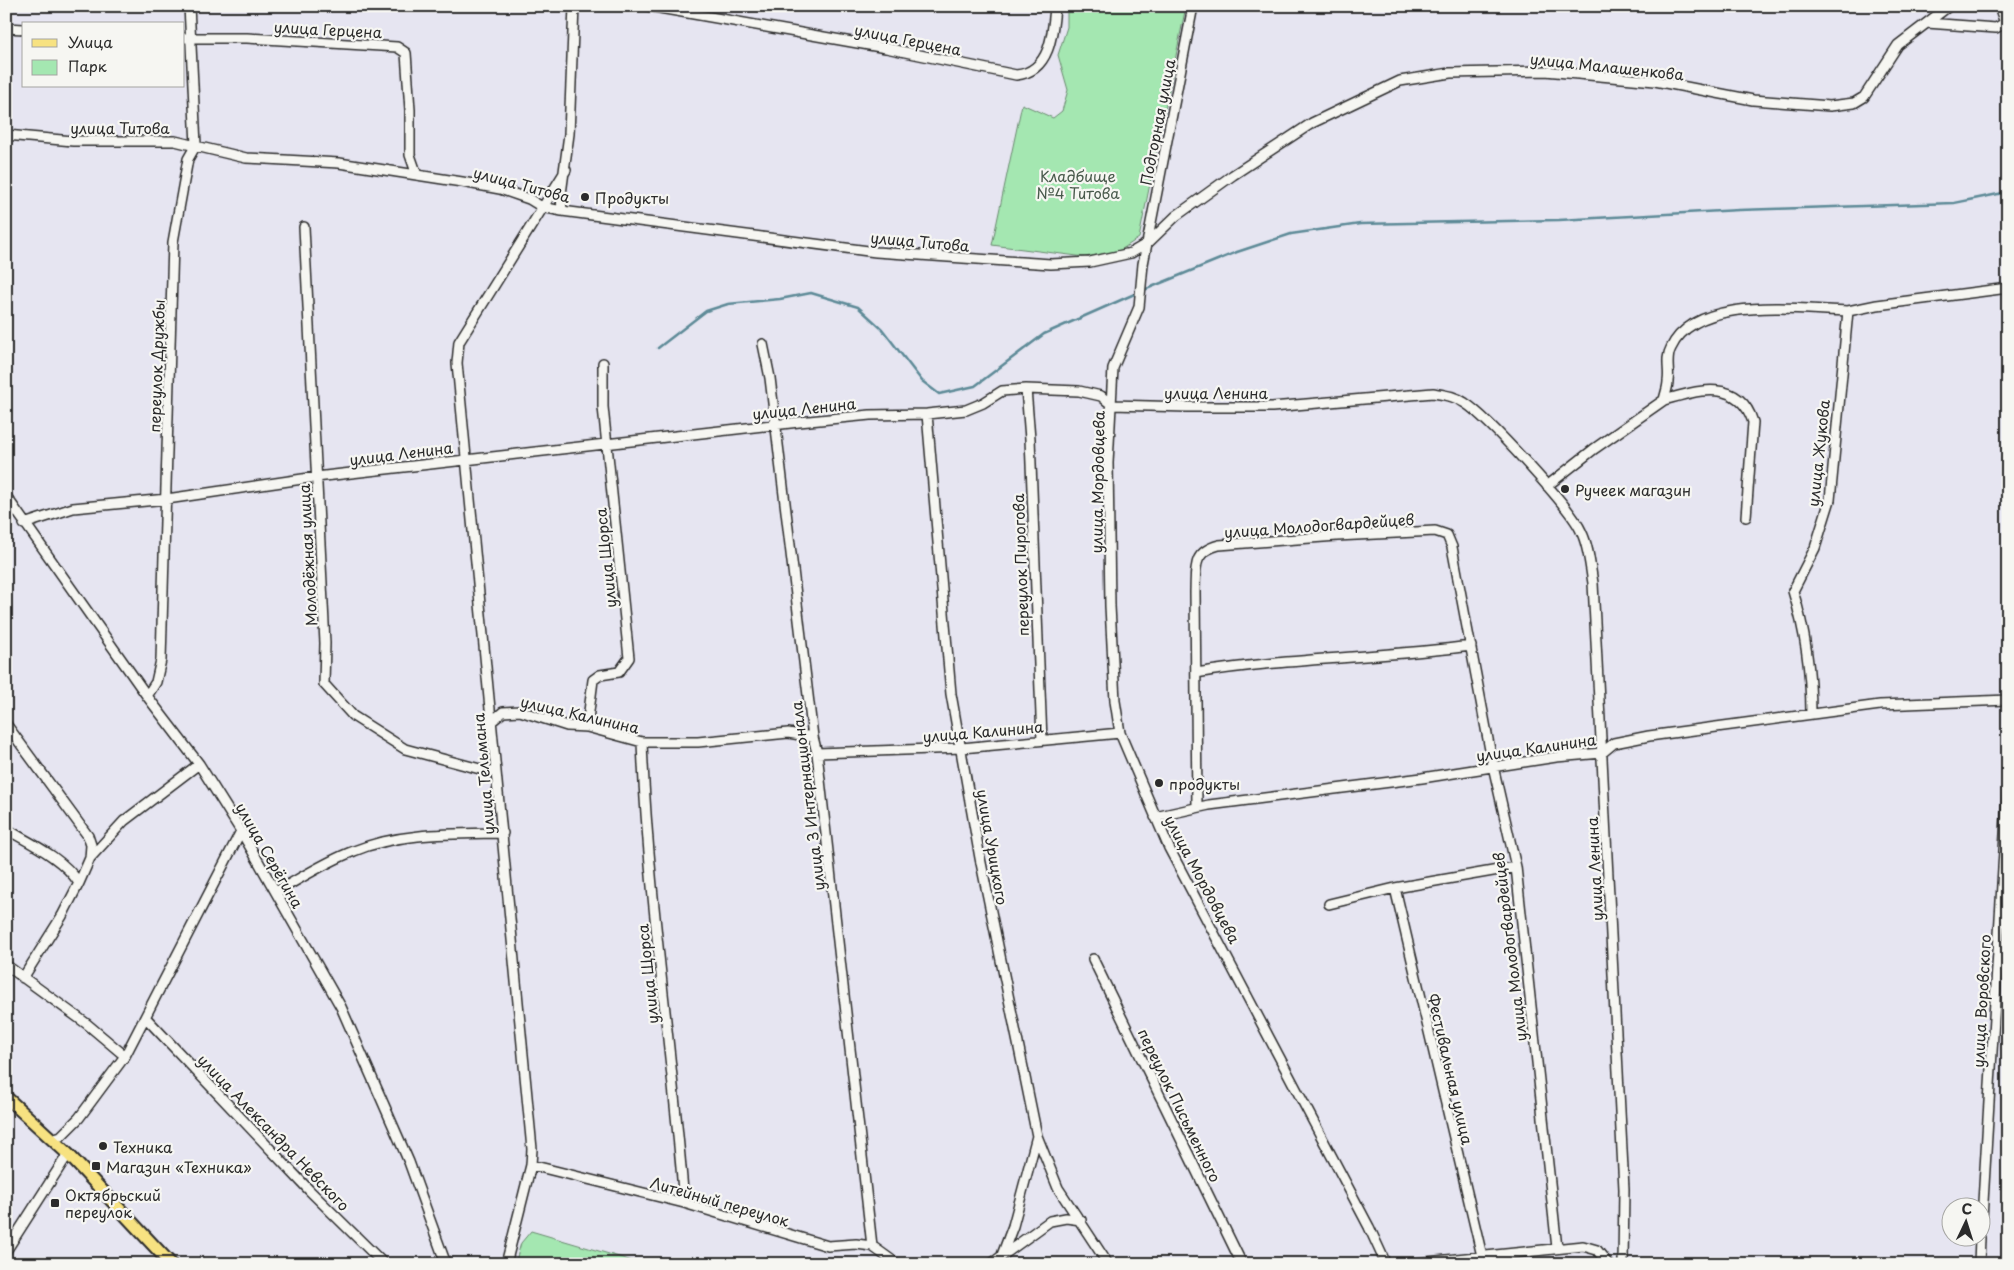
<svg xmlns="http://www.w3.org/2000/svg" width="2014" height="1270" viewBox="0 0 2014 1270" font-family="'Playpen Sans',sans-serif">
<style>
.built{fill:#dbd9f0}
.green{fill:#a4e7b1;stroke:#68896e}
.lines{fill:none;stroke-linecap:round;stroke-linejoin:round}
.stream{stroke:#5d8a97;stroke-width:2.5}
.minor-casing{stroke:#2b2b2b;stroke-width:12}
.major-casing{stroke:#2b2b2b;stroke-width:15}
.minor{stroke:#f6f6f2;stroke-width:9}
.major{stroke:#f7e281;stroke-width:11}
.poi-dot{fill:#2b2b2b;stroke:#f6f6f2;stroke-width:2}
.labels{text-anchor:middle;dominant-baseline:central;stroke-width:4.5;stroke-linejoin:round;paint-order:stroke}
.street-label{font-size:15px;fill:#2b2b2b;stroke:#f6f6f2}
.park-label{font-size:15px;fill:#495a4c;stroke:#f6f6f2}
.poi-label{font-size:15px;fill:#2b2b2b;stroke:#f6f6f2;text-anchor:start}
</style>
<rect width="100%" height="100%" fill="#e6e5f1"/>
<filter id="ink" filterUnits="userSpaceOnUse"><feTurbulence type="fractalNoise" baseFrequency=".02" numOctaves="2"/><feDisplacementMap in="SourceGraphic" scale="10" xChannelSelector="R" yChannelSelector="G"/><feConvolveMatrix kernelMatrix="1 2 1 2 8 2 1 2 1" color-interpolation-filters="sRGB"/></filter>
<g filter="url(#ink)">
<!-- built -->
<path class="built" d="M1597 1260 1598 1264H1427Z"/>
<!-- green -->
<path class="green" d="M1067 6H1186L1139 238 1119 251 1085 257 992 245 1022 104 1053 118 1062 111 1068 90 1058 55 1067 27Z
M531 1231 643 1264H515L521 1243Z"/>
<g class="lines">
<!-- stream -->
<path class="stream" d="M1144 290 1237 252 1291 234 1360 224 1559 220 1739 210 1954 203 2008 192
M658 348 706 311 728 304 780 299 811 293 858 307 882 329 922 381 939 394 975 386 1044 334 1139 292"/>
<defs>
<path id="minor" d="M648 6 886 48 1016 75C1050 72 1053 34 1055 6
M1193 6 1143 264 1139 307 1113 368 1108 463 1110 606 1115 701 1120 733 1169 848 1369 1227 1386 1264
M1999 6 2005 23
M1927 23 1996 28 2005 23 2008 27
M6 28 24 29
M184 38H247L397 47 406 53 410 110V155L417 175
M6 135 73 141H175L246 158 339 163 462 182 500 189 529 199 542 207 562 211 876 252 1051 264 1090 262 1131 253 1148 243 1176 216 1233 175 1312 123 1400 81 1450 73 1545 71 1655 81 1753 100 1830 106 1854 103 1864 97 1898 45 1949 6
M562 211 561 194 569 134 574 6
M304 227 325 643 324 684 353 716 405 749 495 773
M1848 311 1877 305 2008 288
M763 344 770 378 813 737 817 753 872 1246
M1026 389 1030 439 1042 740
M1664 400C1698 390 1739 378 1753 422L1746 517
M927 414 951 694 980 858 1037 1136 1058 1188 1108 1264
M1547 486 1594 449 1664 400C1665 394 1668 388 1668 381 1670 370 1665 359 1671 348 1696 294 1799 310 1848 311L1830 500 1815 548 1793 591C1805 630 1811 674 1811 714
M6 496 147 696 199 764 241 831 341 1007 409 1162 446 1264
M24 524 73 508 167 499 316 477 799 422 870 415 927 414 966 410 983 403 1002 391 1026 389 1079 391 1101 396 1112 405 1187 407H1272L1433 393C1445 395 1455 396 1465 403 1487 417 1571 508 1581 531 1589 547 1590 566 1593 583L1624 1189 1623 1264
M1196 673C1287 658 1379 658 1471 646
M147 696 156 682 161 660 173 242 188 159 196 145 189 6
M492 721 503 712 520 711 567 726 587 727 642 742H698L788 733 813 737
M6 724 88 836 91 845 90 858 79 883 62 916 23 978
M587 727 593 680 600 675 619 672 629 658 603 407V363
M642 742C648 896 672 1049 684 1203
M817 753 962 748 1120 733
M1197 807 1195 592C1196 568 1192 552 1219 545L1337 536 1435 531 1447 535 1452 547 1493 766 1516 867 1557 1248
M1155 817 1209 805 1422 778 1556 757 1602 753 1614 743 1649 736 1880 705 2008 700
M6 829C32 844 63 858 79 883
M90 858 124 821 199 764
M1395 888 1482 1256
M276 892C301 878 327 861 354 851 400 832 454 834 503 833
M1329 904 1395 888 1516 867
M1093 959 1242 1264
M6 965 87 1024 125 1056
M146 1018 310 1191 384 1264
M52 1139 61 1136 79 1118 125 1056 241 831
M531 1165 684 1203 828 1246 856 1244 872 1246 897 1264
M1982 1219 2008 784
M6 1251 68 1154
M1002 1255 1013 1226 1037 1136
M506 1264 531 1165 532 1149 457 363 459 342 566 170
M991 1264 1050 1221 1066 1218 1081 1220
M1407 1264 1583 1246 1597 1250 1608 1264
M1979 1264 1980 1238"/>
<path id="major" d="M6 1097 68 1154 171 1264"/>
</defs>
<!-- minor casing -->
<use href="#minor" class="minor-casing"/>
<!-- major casing -->
<use href="#major" class="major-casing"/>
<!-- minor -->
<use href="#minor" class="minor"/>
<!-- major -->
<use href="#major" class="major"/>
</g>
</g>
<!-- markers -->
<g class="poi-dot">
<circle cx="585" cy="197" r="5"/>
<circle cx="1565" cy="489" r="5"/>
<circle cx="1159" cy="783" r="5"/>
<circle cx="103" cy="1146" r="5"/>
<rect x="91" y="1161" width="10" height="10" rx="2.5"/>
<rect x="50" y="1198" width="10" height="10" rx="2.5"/>
</g>
<g class="labels">
<!-- street labels -->
<g class="street-label">
<text transform="translate(328 29) rotate(3)">улица Герцена</text>
<text transform="translate(908 39) rotate(11)">улица Герцена</text>
<text transform="translate(1607 66) rotate(6)">улица Малашенкова</text>
<text transform="translate(1157 122) rotate(-79)">Подгорная улица</text>
<text x="120" y="127">улица Титова</text>
<text transform="translate(522 184) rotate(15)">улица Титова</text>
<text transform="translate(920 241) rotate(5)">улица Титова</text>
<text transform="translate(156 366) rotate(-88)">переулок Дружбы</text>
<text x="1216" y="392">улица Ленина</text>
<text transform="translate(804 408) rotate(-6)">улица Ленина</text>
<text transform="translate(401 453) rotate(-7)">улица Ленина</text>
<text transform="translate(1818 453) rotate(-84)">улица Жукова</text>
<text transform="translate(1097 482) rotate(-89)">улица Мордовцева</text>
<text transform="translate(1319 525) rotate(-4)">улица Молодогвардейцев</text>
<text transform="translate(307 555) rotate(-93)">Молодёжная улица</text>
<text transform="translate(605 558) rotate(-96)">улица Щорса</text>
<text transform="translate(1020 565) rotate(-92)">переулок Пирогова</text>
<text transform="translate(580 714) rotate(13)">улица Калинина</text>
<text transform="translate(983 731) rotate(-5)">улица Калинина</text>
<text transform="translate(1536 747) rotate(-8)">улица Калинина</text>
<text transform="translate(483 774) rotate(-95)">улица Тельмана</text>
<text transform="translate(807 796) rotate(-97)">улица 3 Интернационала</text>
<text transform="translate(993 847) rotate(80)">улица Урицкого</text>
<text transform="translate(270 855) rotate(60)">улица Серёгина</text>
<text transform="translate(1594 869) rotate(-93)">улица Ленина</text>
<text transform="translate(1203 879) rotate(62)">улица Мордовцева</text>
<text transform="translate(1509 947) rotate(-97)">улица Молодогвардейцев</text>
<text transform="translate(647 974) rotate(-96)">улица Щорса</text>
<text transform="translate(1981 1001) rotate(-87)">улица Воровского</text>
<text transform="translate(1451 1069) rotate(77)">Фестивальная улица</text>
<text transform="translate(1180 1105) rotate(64)">переулок Письменного</text>
<text transform="translate(274 1132) rotate(46)">улица Александра Невского</text>
<text transform="translate(720 1201) rotate(16)">Литейный переулок</text>
</g>
<!-- park labels -->
<g class="park-label">
<text x="1078" y="175">Кладбище<tspan x="1078" dy="17">№4 Титова</tspan></text>
</g>
<!-- poi labels -->
<g class="poi-label">
<text x="595" y="197">Продукты</text>
<text x="1575" y="489">Ручеек магазин</text>
<text x="1169" y="783">продукты</text>
<text x="113" y="1146">Техника</text>
<text x="106" y="1166">Магазин «Техника»</text>
<text x="65" y="1194">Октябрьский<tspan x="65" dy="17">переулок</tspan></text>
</g>
</g>
<!-- margin -->
<rect width="2014" height="1270" fill="none" stroke="#f6f6f2" stroke-width="25"/>
<rect x="12" y="12" width="1989" height="1245" fill="none" stroke="#2b2b2b" stroke-width="2" filter="url(#ink)"/>
<!-- legend -->
<rect x="22" y="22" width="162" height="65" fill="#f6f6f2" stroke="#a5a5a2"/>
<rect x="32" y="39" width="25" height="8" fill="#f7e281" stroke="#a5a5a2"/>
<text x="68" y="48" font-size="15" fill="#2b2b2b">Улица</text>
<rect x="32" y="60" width="25" height="15" fill="#a4e7b1" stroke="#a5a5a2"/>
<text x="68" y="72" font-size="15" fill="#2b2b2b">Парк</text>
<!-- north arrow -->
<g transform="translate(1966 1222) rotate(4)"><circle r="24" fill="#f6f6f2" stroke="#a5a5a2"/>
<path d="M0-4L9 19L0 12L-9 19Z" fill="#2b2b2b"/>
<text y="-8" font-size="14" font-weight="bold" text-anchor="middle" fill="#2b2b2b">С</text>
</g>
</svg>
